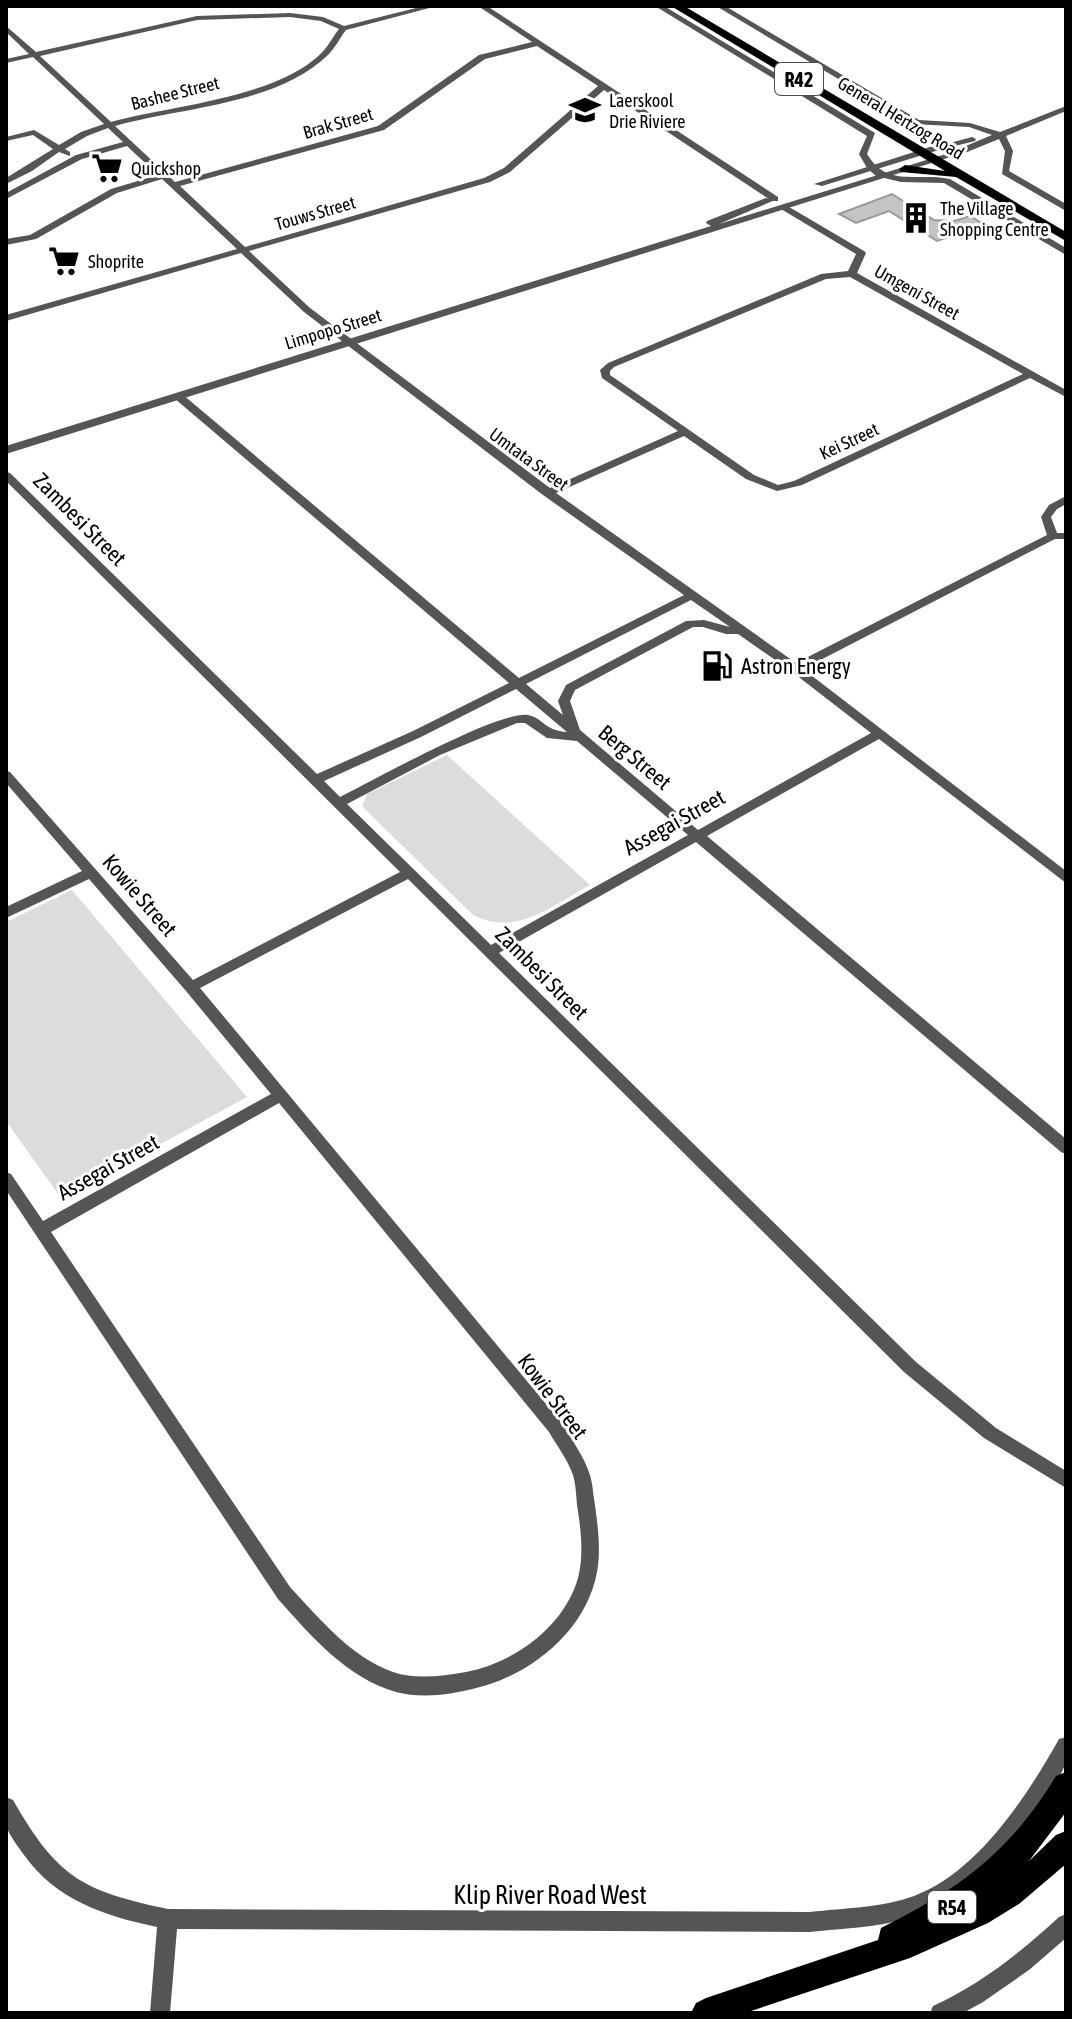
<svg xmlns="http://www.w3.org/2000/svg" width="1072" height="2019" viewBox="0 0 1072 2019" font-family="'Asap Condensed',sans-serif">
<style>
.green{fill:#dcdcdc}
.building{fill:#c4c4c4;stroke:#999;stroke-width:2}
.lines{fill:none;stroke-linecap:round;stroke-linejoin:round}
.minor{fill:#555;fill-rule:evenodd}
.tertiary{fill:#555;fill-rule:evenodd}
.primary{fill:#000;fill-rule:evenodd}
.labels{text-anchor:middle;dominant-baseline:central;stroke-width:6;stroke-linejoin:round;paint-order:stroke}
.far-street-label{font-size:18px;fill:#000;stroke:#fff}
.far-poi-label{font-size:18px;fill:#000;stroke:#fff;text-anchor:start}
.shield{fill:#fff;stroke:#4c4c4c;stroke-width:2}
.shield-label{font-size:20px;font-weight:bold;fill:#000}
.street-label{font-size:22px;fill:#000;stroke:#fff}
.poi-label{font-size:22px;fill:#000;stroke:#fff;text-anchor:start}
.near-street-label{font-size:26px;fill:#000;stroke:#fff}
</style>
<rect width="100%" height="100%" fill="#fff"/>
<!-- green -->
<path class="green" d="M447 755 590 885C551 906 517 937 473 915L362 806 367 794Z
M72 890 247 1097 61 1198 6 1121V922Z"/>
<!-- building -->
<path class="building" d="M892 194 934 220 954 221 970 216 985 225 937 241 889 211 856 223 839 214Z"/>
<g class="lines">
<!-- minor -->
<path class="minor" d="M424 6H437L346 30C340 38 335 48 328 55 276 105 182 107 115 126L175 182 378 126 479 55 532 42 478 6H487L778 197V201H772L604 90 510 172 490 182 249 251 310 308 550 488 678 431 602 378 600 370 608 363 821 274 848 271 856 254 781 209 780 207 784 204 864 251 866 253 857 273 1066 390V397L1030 378 802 485 777 491 746 479 684 436 556 493 796 663 1047 535 1041 517 1049 505 1066 496V504L1057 509 1051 517 1057 533H1066V539H1055L803 669 1066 871V883L879 739 707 836 1066 1139V1154L1061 1152 696 842 499 953 916 1362 996 1428 1066 1471V1488L984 1438 904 1372 408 879 200 988 561 1422C571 1439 584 1456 590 1475 593 1485 593 1495 595 1505 598 1528 601 1550 597 1572 587 1627 538 1669 487 1685 460 1693 425 1700 396 1692 347 1678 311 1636 278 1599L6 1190V1172L11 1174 43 1221 271 1094 186 991 89 879 6 918V907L82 871 6 783V771L10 772 193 980 400 872 6 481V472L10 473 317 774 413 731 509 683 174 398V394H182L519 678 684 595 543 495 304 312 241 253 6 321V315L237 249 162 179 117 193 36 239 6 245V239L30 235 111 189 158 175 127 146 82 159 6 199V193L76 155 123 142 108 128 87 136 65 149 70 152V156L59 152 32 171 6 184V178L53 149 33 135 6 141V137L34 130 59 145 81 132 104 124 33 57 6 63V59L29 54 6 32V26L36 52 197 16 290 13 323 17 344 26ZM290 17 321 21 339 29C334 35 330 43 325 49 283 98 171 105 111 122L40 56 197 20ZM537 46 598 86 504 168 484 178 245 247 180 186 384 130 485 59ZM850 277 1023 374 794 481 778 485 754 475 610 375V371L614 367 826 279ZM691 600 730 627 704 620 686 621 566 685 558 701 563 715 526 684ZM693 627H703L726 634H738L791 671 871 733 698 830 580 730 570 701 575 690ZM516 689 567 732C545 731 543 718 528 715 499 710 372 781 340 797L324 781 421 737ZM517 723H525L547 738 577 741 688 835 491 945 347 804 440 755ZM279 1103 549 1432C557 1446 568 1460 573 1475 576 1485 576 1495 577 1505 581 1529 584 1555 578 1578 564 1627 514 1663 466 1672 442 1676 416 1680 393 1672 352 1658 319 1618 290 1587L51 1232Z
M655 6H664L875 133 867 154C887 188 917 172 950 179L1066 248V255L944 183 901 182 876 176 867 168 859 154 867 136Z
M716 6H725L919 120 970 123 1000 132 1066 106V111L1006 136 1013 151 1009 171 1066 204V211L1002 174 1005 151 999 139 955 157H949V153L992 135 969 127 914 124Z
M972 137 976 139 975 141 939 150 935 147Z
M1066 1737C1066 1746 1068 1758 1064 1767 1059 1780 1049 1792 1042 1804 1009 1851 969 1896 914 1916 881 1928 844 1928 810 1932L177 1929 170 2013H150L157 1927C105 1916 56 1900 24 1855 18 1846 11 1838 7 1828 4 1820 6 1807 6 1797L13 1800C57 1877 82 1891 168 1909L810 1912C844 1908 881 1908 914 1896 978 1872 1027 1796 1059 1739Z
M1066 1914V1938L1029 1970 983 2002 963 2013H930L933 2006C981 1984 1020 1953 1059 1917Z"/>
<!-- tertiary -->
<path class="tertiary" d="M939 144 944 147 942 149 822 186 814 184Z
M949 153 957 155 6 454V446L711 226 706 223 707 221 766 198 775 200 719 224Z"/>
<!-- primary -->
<path class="primary" d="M671 6H684L1066 232V241L956 177 901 172 899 169 905 165 945 171Z
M1066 1772V1812L1029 1861 1056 1835 1066 1831V1864L1019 1904 988 1923 910 1958 745 2013H691L696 2003 706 1998 878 1940 881 1928C960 1889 1010 1852 1056 1776Z"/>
</g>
<!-- icons -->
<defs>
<symbol id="school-bare" viewBox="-9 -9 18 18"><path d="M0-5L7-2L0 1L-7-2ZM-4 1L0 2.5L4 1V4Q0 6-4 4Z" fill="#000" stroke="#fff" stroke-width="2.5" paint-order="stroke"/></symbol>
<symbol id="supermarket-bare" viewBox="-9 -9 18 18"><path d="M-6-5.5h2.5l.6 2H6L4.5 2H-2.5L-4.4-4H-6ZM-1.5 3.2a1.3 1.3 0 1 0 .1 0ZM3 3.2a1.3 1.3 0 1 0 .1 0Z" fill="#000" stroke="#fff" stroke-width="2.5" paint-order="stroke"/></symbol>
<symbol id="building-bare" viewBox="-9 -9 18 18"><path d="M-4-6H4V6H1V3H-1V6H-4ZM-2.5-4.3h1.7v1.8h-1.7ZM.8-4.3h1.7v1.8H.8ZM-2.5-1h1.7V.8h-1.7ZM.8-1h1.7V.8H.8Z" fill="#000" stroke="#fff" stroke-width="2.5" paint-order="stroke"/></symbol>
<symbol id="fuel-bare" viewBox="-9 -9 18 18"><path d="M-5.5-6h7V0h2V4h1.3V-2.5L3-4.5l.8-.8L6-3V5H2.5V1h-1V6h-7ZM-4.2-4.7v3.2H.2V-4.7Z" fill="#000" stroke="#fff" stroke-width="2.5" paint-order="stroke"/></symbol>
</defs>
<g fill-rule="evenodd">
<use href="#school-bare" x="563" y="88" width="44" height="44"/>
<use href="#supermarket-bare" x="85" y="146" width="44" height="44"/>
<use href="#building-bare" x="894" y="196" width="44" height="44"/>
<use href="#supermarket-bare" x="42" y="239" width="44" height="44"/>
<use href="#fuel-bare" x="695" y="644" width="44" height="44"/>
</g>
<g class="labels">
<!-- far-street labels -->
<g class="far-street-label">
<text transform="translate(175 93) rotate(-14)">Bashee Street</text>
<text transform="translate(901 118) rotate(31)">General Hertzog Road</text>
<text transform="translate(338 123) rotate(-16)">Brak Street</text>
<text transform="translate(315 213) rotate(-16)">Touws Street</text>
<text transform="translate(917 292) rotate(29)">Umgeni Street</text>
<text transform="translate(333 329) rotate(-17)">Limpopo Street</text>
<text transform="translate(849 441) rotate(-25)">Kei Street</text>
<text transform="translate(529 459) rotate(36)">Umtata Street</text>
</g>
<!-- far-poi labels -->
<g class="far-poi-label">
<text x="609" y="100">Laerskool<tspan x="609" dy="21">Drie Riviere</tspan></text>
<text x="131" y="168">Quickshop</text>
<text x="940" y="208">The Village<tspan x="940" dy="21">Shopping Centre</tspan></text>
<text x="88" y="261">Shoprite</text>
</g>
<!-- shield labels -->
<g class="shield">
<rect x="775" y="63" width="48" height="32" rx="6"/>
<rect x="928" y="1891" width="48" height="32" rx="6"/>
</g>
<g class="shield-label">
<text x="799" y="79">R42</text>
<text x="952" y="1907">R54</text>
</g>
<!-- street labels -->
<g class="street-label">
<text transform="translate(80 519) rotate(45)">Zambesi Street</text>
<text transform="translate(635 757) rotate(40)">Berg Street</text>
<text transform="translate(674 822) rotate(-29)">Assegai Street</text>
<text transform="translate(140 895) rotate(49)">Kowie Street</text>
<text transform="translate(542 973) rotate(45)">Zambesi Street</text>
<text transform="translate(108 1167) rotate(-29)">Assegai Street</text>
<text transform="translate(553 1396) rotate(53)">Kowie Street</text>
</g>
<!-- poi labels -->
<g class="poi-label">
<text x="741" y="666">Astron Energy</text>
</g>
<!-- near-street labels -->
<g class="near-street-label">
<text x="550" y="1895">Klip River Road West</text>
</g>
</g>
<!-- border -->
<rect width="1072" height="2019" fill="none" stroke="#000000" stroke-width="16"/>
</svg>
